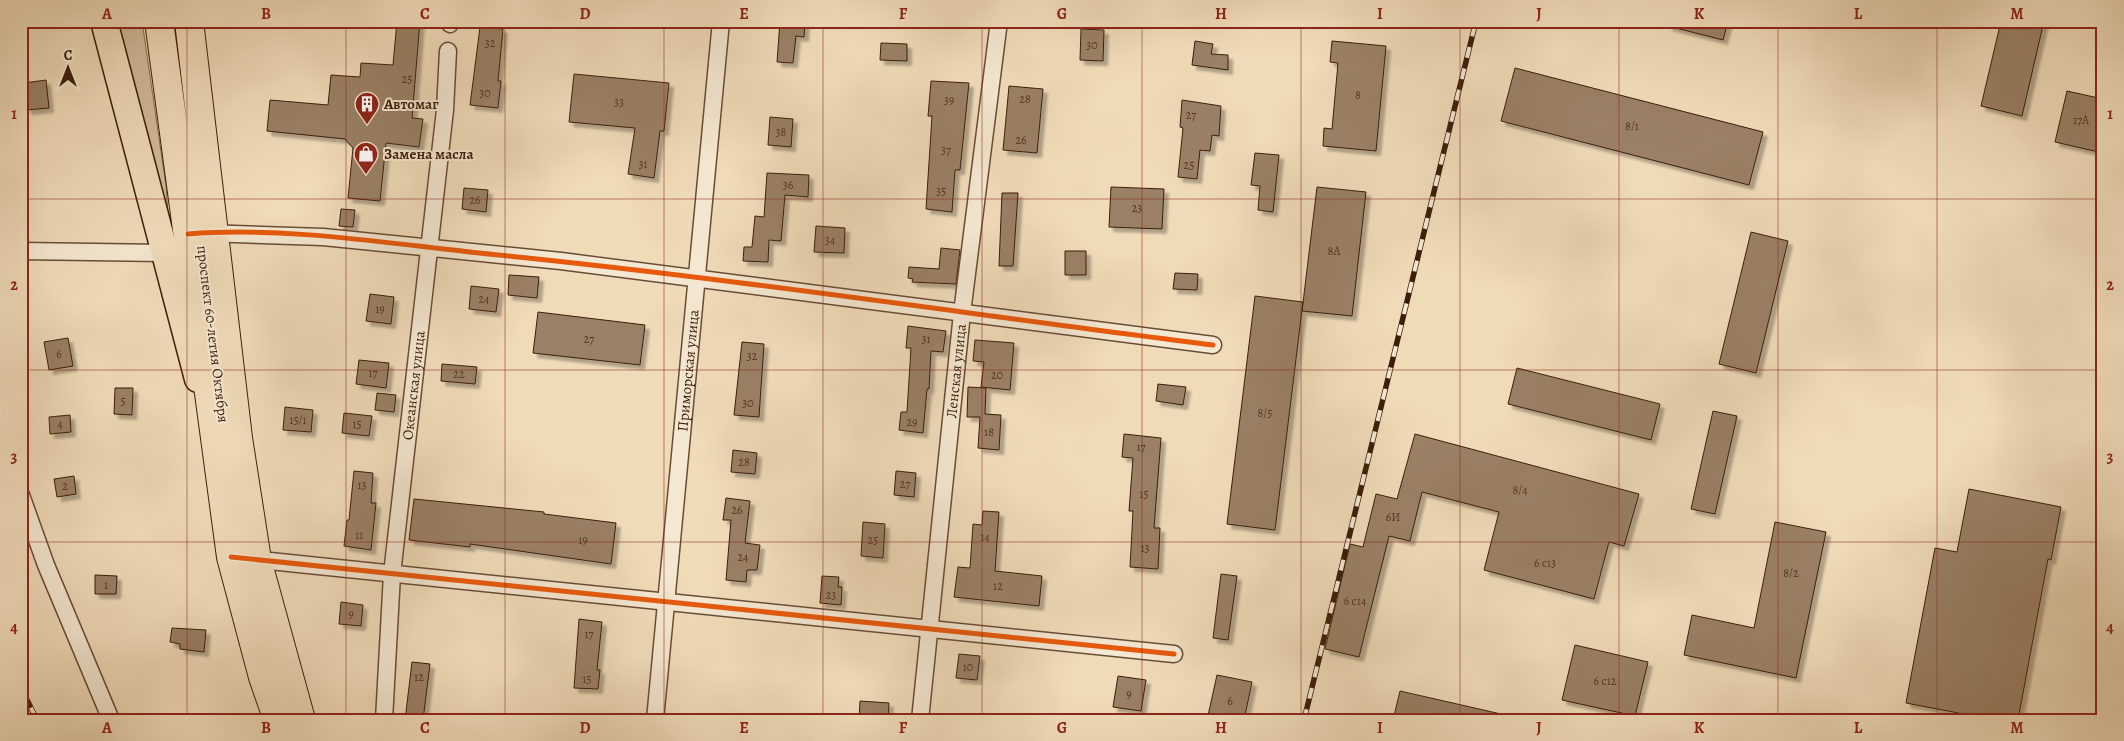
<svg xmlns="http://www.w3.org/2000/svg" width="2124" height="741" viewBox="0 0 2124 741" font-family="Alegreya,serif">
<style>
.green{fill:#d2bb9b;stroke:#886c52}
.building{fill:#9a8065;stroke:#3d1d09;filter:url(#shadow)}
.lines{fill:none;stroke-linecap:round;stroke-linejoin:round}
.minor-casing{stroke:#6a4c35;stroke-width:19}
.primary-casing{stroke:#3d1d09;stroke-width:29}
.trunk-casing{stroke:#3d1d09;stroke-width:30}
.minor{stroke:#f5e8d2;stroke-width:16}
.primary{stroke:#f0dbb9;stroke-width:26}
.trunk{stroke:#f0dbb9;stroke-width:28}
.rail-casing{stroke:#3d1d09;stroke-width:5.5}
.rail{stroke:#f5e8d2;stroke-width:4;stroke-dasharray:11;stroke-linecap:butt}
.cycleway-casing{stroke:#f5e8d2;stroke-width:8}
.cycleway{stroke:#e8590c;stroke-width:5}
.grid{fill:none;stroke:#8f2418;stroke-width:1;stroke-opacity:0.55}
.labels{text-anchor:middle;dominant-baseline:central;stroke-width:4;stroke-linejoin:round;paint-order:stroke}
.number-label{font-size:12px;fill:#543620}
.poi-label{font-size:15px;font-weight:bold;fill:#3d1d09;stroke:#f5e8d2;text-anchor:start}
.street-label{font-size:15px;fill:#3d1d09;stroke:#f5e8d2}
.neatline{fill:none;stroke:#8f2418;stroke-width:2}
.grid-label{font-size:16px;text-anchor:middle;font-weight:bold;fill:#8f2418}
</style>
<defs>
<filter id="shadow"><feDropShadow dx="4.5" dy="4.5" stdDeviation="1" flood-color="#0004"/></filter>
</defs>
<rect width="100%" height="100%" fill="#f0dbb9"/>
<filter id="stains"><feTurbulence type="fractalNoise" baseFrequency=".004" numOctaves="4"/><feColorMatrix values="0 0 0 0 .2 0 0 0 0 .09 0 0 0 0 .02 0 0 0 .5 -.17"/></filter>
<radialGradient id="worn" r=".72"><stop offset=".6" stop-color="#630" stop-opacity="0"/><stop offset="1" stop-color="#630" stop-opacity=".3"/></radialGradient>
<!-- green -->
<path class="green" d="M113 21H142L166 186 170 243Z"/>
<!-- building -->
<path class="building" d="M397 21H420L412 118 423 119 419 147 386 143 380 201 348 198 353 148 345 139 267 131 270 100 328 105 331 75 360 77 361 63 393 65Z
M780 21H805L804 37 796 36 793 63 777 62Z
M1668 21H1728L1723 40 1668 26Z
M2001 21H2044L2022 116 1981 106Z
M480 27 503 29 498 81H501L498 108 470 105Z
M1081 29 1104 30 1103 61 1080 60Z
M1195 41 1213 44 1211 54 1228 55V70L1192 65Z
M1332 41 1386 46 1376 151 1323 146 1324 128 1332 129 1338 63 1330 62Z
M881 43 907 44V61L880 60Z
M1515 68 1763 132 1749 185 1501 121Z
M574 74 669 83 664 131H660L654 178 628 174 635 128 569 122Z
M46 80 49 108 27 110 24 83Z
M931 81 969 83 960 170H955L952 212 926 209 932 116H928Z
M1009 86 1043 89 1037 153 1003 150Z
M2067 91 2103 99V153L2055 142Z
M1182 100 1221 106 1219 136 1212 135 1210 151 1200 150 1197 179 1178 177 1183 128 1180 127Z
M770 117 793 119 791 147 768 145Z
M1255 153 1279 155 1273 212 1258 210 1260 186 1251 185Z
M767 173 809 175 808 197 785 195 781 241 769 240 768 262 743 261 744 247H752L755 216 764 217Z
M1111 187 1164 189 1162 229 1109 227Z
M1317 187 1366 192 1352 316 1302 311Z
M464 188 488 190 486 212 462 209Z
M1002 193H1018L1013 266H999Z
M341 209 355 210 353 227 339 226Z
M816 226 845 228 844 253 814 252Z
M1751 232 1788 241 1756 373 1719 364Z
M941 248 960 250 956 284 912 282 913 279 908 278 909 267 939 269Z
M1065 251H1086V275H1065Z
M1175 273 1198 274 1197 290 1173 289Z
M509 275 539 277 537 298 508 295Z
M471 286 499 289 496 312 469 309Z
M370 294 394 297 391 324 366 321Z
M1255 296 1303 302 1275 530 1227 524Z
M538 312 645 325 640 365 533 353Z
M908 326 946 331 943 352 931 351 929 389H927L923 433 899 430 901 412H907L911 348H906Z
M68 338 73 366 49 370 44 342Z
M975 340 1014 343 1010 390 981 387 984 362 973 361Z
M742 342 764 344 759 417 734 415Z
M359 360 389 363 386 388 356 384Z
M442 364 477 367 475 384 441 381Z
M1517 368 1660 404 1651 440 1508 404Z
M1158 384 1186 387 1183 405 1156 401Z
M968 387 986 388 985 414 1001 415 999 450 978 448 980 417H967Z
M115 388H133L132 415 114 414Z
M377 393 396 395 394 412 375 410Z
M285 407 313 410 311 432 283 430Z
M1713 411 1737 416 1715 514 1691 509Z
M344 413 372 416 369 436 342 433Z
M70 415 71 432 50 434 49 417Z
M1124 434 1161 438 1154 528H1160L1158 569 1130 567 1133 511H1129L1133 458 1122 457Z
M1415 434 1639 494 1624 546 1609 542 1594 599 1484 570 1499 512 1422 492 1410 541 1389 536 1359 657 1325 649 1350 544 1363 547 1376 494 1397 499Z
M733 450 757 453 755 474 731 472Z
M354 471 373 473 371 503H376L371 550 344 546 347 520H349Z
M896 471 916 473 914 497 894 495Z
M74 476 76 494 57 497 54 479Z
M1969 489 2061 507 2051 560 2048 559 2018 720H1995L1906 703 1935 548 1957 552Z
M726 498 750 501 745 543 760 545 757 570H747L746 582 726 580 731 520H723Z
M414 499 544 512V514L616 523 611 564 470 544V547L409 540Z
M983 511 999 512 995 571 1042 576 1039 606 954 597 958 567 970 568 973 524 982 525Z
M863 522 885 524 883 558 861 556Z
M1775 522 1826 532 1796 678 1684 655 1692 615 1754 628Z
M1221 574 1237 576 1228 640 1213 638Z
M95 575 117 576 116 594H95Z
M822 576 839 577 838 587H842L841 605 820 603Z
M341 602 363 605 361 626 339 624Z
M579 619 602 622 597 670H600L598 689 574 688Z
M172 628 206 630 204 652 180 649V644L170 642Z
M1575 645 1648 662 1635 716 1562 700Z
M959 654 980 656 977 680 956 678Z
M412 662 430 664 423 720H405Z
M1217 675 1252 682 1244 720H1207Z
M1118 676 1146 680 1141 711 1113 707Z
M1400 691 1501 714V720H1393Z
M860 701 889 703 888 720H859Z"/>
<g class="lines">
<defs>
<g id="minor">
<path d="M450 24 451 21"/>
<path d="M205 233 323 237 561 261 1213 345"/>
<path d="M21 251 164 253"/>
<path d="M21 495 46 565 111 720"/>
<path d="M250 559 1174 654"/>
<path id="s1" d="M384 720 392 574 445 110 448 51"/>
<path id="s2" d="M655 720 721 21"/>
<path id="s3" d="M920 720 962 313 999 21"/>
</g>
<path id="primary" d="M104 21 198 379"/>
<path id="trunk" d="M159 21 231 557 263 677 278 720
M189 21 238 438 257 560 301 720"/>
</defs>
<!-- minor casing -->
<use href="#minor" class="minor-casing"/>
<!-- primary casing -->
<use href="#primary" class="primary-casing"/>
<!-- trunk casing -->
<use href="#trunk" class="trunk-casing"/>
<!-- minor -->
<use href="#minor" class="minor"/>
<!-- primary -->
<use href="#primary" class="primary"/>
<!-- trunk -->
<use href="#trunk" class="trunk"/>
<defs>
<path id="rail" d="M21 688 37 720
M1304 720 1476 21"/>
</defs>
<!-- rail casing -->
<use href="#rail" class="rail-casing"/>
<!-- rail -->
<use href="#rail" class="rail"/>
<defs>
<path id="cycleway" d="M188 234C289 226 397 245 498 255 737 279 975 315 1213 345
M231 557 1174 654"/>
</defs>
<!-- cycleway casing -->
<use href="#cycleway" class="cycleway-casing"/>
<!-- cycleway -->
<use href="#cycleway" class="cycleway"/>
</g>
<!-- grid -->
<path class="grid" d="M187 21V720M346 21V720M505 21V720M664 21V720M823 21V720M982 21V720M1142 21V720M1301 21V720M1460 21V720M1619 21V720M1778 21V720M1937 21V720M21 199H2103M21 370H2103M21 542H2103"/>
<!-- icons -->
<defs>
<symbol id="building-pin" viewBox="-11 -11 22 30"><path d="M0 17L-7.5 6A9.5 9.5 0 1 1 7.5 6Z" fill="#8f2418" stroke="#f5e8d2"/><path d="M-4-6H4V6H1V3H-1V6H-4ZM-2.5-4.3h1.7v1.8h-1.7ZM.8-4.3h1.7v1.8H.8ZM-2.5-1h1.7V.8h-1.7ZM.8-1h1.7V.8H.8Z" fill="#fff"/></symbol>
<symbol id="shop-pin" viewBox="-11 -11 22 30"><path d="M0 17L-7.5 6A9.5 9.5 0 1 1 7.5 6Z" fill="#8f2418" stroke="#f5e8d2"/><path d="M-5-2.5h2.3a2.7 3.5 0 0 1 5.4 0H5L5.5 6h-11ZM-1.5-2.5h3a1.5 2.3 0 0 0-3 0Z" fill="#fff"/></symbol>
</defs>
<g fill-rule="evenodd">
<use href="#building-pin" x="353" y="90" width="28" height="38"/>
<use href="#shop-pin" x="352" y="140" width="28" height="38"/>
</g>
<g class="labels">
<!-- number labels -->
<g class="number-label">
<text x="490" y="43">32</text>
<text x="1092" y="45">30</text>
<text x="407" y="79">25</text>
<text x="485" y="93">30</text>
<text x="1358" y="95">8</text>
<text x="1025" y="99">28</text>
<text x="949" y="100">39</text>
<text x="619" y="102">33</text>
<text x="1191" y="115">27</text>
<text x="2081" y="120">17А</text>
<text x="1632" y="126">8/1</text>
<text x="781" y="132">38</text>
<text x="1021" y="140">26</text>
<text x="946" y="150">37</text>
<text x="643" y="164">31</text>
<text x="1189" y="165">25</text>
<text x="788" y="185">36</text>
<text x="941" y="191">35</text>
<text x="475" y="200">26</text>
<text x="1137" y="208">23</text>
<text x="830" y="240">34</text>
<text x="1334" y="251">8А</text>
<text x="484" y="299">24</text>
<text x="380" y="309">19</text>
<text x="589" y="339">27</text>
<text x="926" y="339">31</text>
<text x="59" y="354">6</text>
<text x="752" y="356">32</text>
<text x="373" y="373">17</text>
<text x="459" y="374">22</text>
<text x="997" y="375">20</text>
<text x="123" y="401">5</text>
<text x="748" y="403">30</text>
<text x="1265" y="413">8/5</text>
<text x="298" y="420">15/1</text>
<text x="912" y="422">29</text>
<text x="60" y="424">4</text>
<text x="357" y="424">15</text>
<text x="989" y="432">18</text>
<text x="1141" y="447">17</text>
<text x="744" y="462">28</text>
<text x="905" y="484">27</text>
<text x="362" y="485">13</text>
<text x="65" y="486">2</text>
<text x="1520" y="490">8/4</text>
<text x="1144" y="494">15</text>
<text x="737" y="510">26</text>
<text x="1393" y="517">6И</text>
<text x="359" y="535">11</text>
<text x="985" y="537">14</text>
<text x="583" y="540">19</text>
<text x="873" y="540">25</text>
<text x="1145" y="548">13</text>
<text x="743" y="557">24</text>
<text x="1545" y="563">6 с13</text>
<text x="1791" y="573">8/2</text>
<text x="106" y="585">1</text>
<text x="998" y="586">12</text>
<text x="831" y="595">23</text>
<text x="1355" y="601">6 с14</text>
<text x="351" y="614">9</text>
<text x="589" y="634">17</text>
<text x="968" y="667">10</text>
<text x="419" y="677">12</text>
<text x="587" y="679">15</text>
<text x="1605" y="681">6 с12</text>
<text x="1129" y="694">9</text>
<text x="1230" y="701">6</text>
</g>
<!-- poi labels -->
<g class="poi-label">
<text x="384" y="104">Автомаг</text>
<text x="384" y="154">Замена масла</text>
</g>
<!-- street labels -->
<g class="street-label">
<text transform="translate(213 334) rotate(83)">проспект 60-летия Октября</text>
<text stroke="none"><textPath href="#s2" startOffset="351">Приморская улица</textPath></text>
<text stroke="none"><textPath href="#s3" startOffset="351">Ленская улица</textPath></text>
<text stroke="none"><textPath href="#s1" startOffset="336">Океанская улица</textPath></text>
</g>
</g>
<!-- margin -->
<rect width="2124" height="741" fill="none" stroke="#f0dbb9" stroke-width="55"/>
<!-- north arrow -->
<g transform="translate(68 68)" stroke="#f5e8d2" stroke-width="4" paint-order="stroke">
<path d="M0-4L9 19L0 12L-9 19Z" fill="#3d1d09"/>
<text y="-8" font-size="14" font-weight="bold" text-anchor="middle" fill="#3d1d09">С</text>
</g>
<rect x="28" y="28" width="2068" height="686" class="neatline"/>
<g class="grid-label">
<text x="107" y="19">A</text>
<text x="266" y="19">B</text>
<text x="425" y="19">C</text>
<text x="585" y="19">D</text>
<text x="744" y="19">E</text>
<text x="903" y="19">F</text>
<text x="1062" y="19">G</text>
<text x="1221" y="19">H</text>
<text x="1380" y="19">I</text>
<text x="1539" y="19">J</text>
<text x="1699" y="19">K</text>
<text x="1858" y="19">L</text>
<text x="2017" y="19">M</text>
<text x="14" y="119">1</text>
<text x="2110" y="119">1</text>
<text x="14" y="290">2</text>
<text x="2110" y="290">2</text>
<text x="14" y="462">3</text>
<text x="2110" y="462">3</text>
<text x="14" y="633">4</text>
<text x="2110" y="633">4</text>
<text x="107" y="733">A</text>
<text x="266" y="733">B</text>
<text x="425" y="733">C</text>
<text x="585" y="733">D</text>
<text x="744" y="733">E</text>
<text x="903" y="733">F</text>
<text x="1062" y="733">G</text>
<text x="1221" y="733">H</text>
<text x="1380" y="733">I</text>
<text x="1539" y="733">J</text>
<text x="1699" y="733">K</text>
<text x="1858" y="733">L</text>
<text x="2017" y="733">M</text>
</g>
<rect width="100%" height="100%" filter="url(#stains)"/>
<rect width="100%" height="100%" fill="url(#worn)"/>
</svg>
